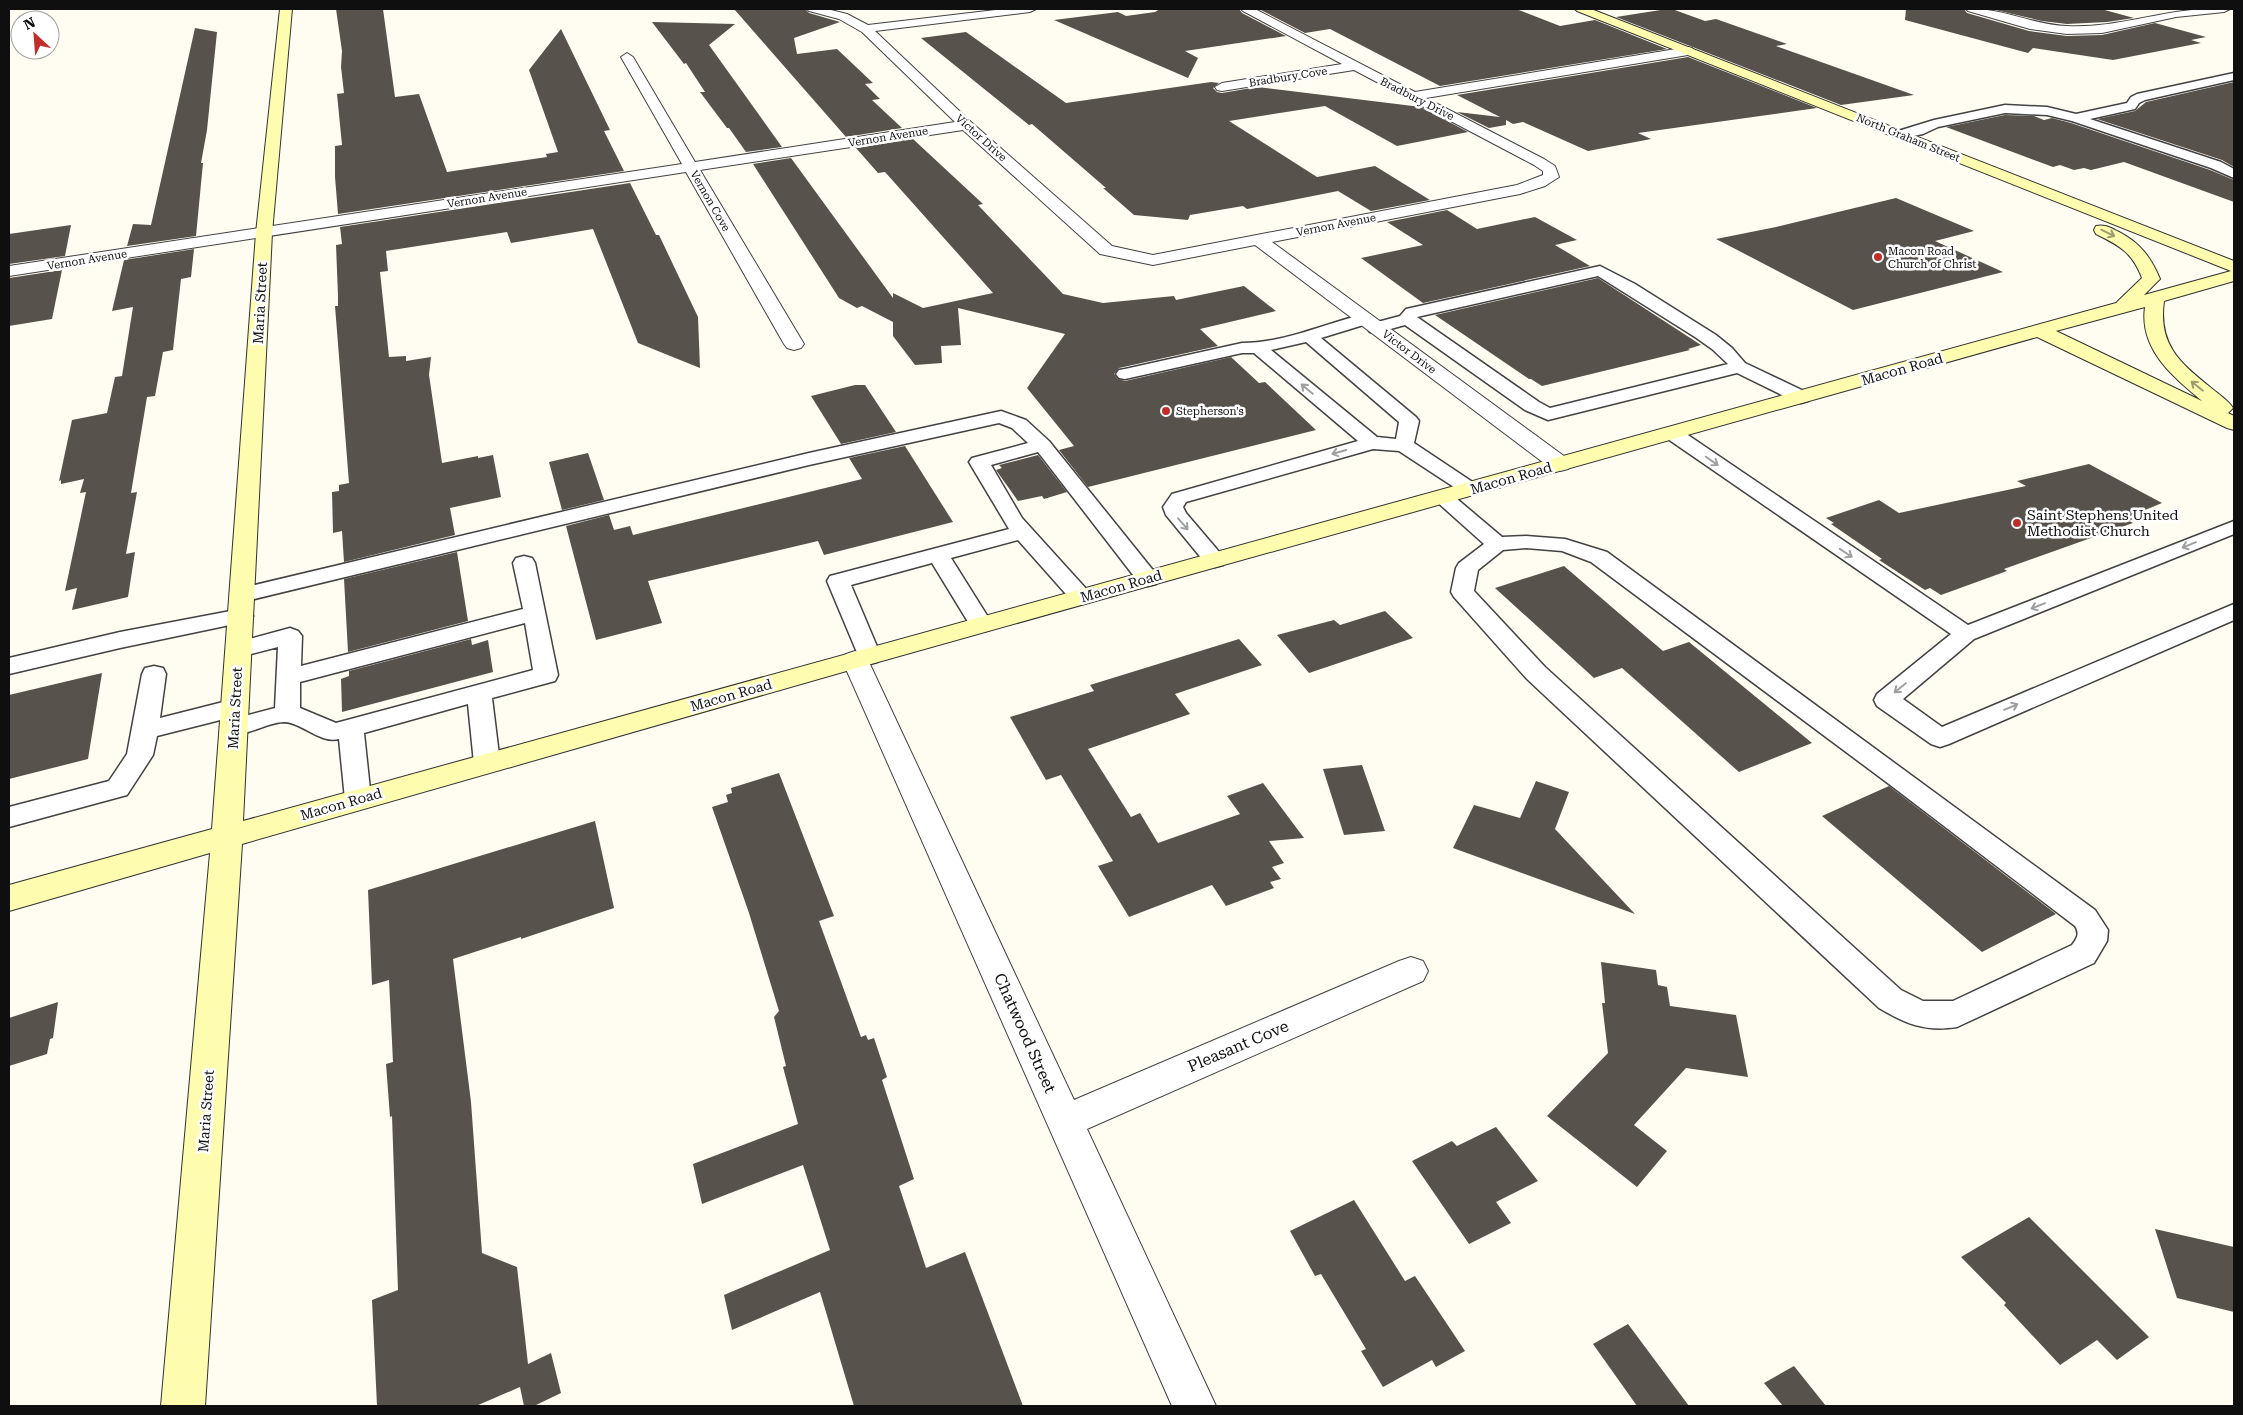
<svg xmlns="http://www.w3.org/2000/svg" width="2243" height="1415" viewBox="0 0 2243 1415" font-family="'Roboto Serif',serif">
<style>
.building{fill:#58524c}
.lines{fill:none;stroke-linecap:round;stroke-linejoin:round}
.lane-casing{stroke:#424242;stroke-width:3}
.street-casing{stroke:#424242;stroke-width:2}
.secondary-casing{stroke:#313131;stroke-width:2}
.lane{fill:#fff;fill-rule:evenodd}
.street{fill:#fff;fill-rule:evenodd}
.secondary{fill:#fefcae;fill-rule:evenodd}
.oneway{stroke:#9e9d6e}
.oneway2{stroke:#9f9f9f}
.poi-dot{fill:#bf2e28;stroke:#fff;stroke-width:2}
.labels{text-anchor:middle;dominant-baseline:central;stroke-width:5;stroke-linejoin:round;paint-order:stroke}
.far-street-label{font-size:11px;fill:#0f0f0f;stroke:#fff}
.far-poi-label{font-size:11px;fill:#0f0f0f;stroke:#fff;text-anchor:start}
.street-label{font-size:14px;fill:#0f0f0f;stroke:#fff}
.poi-label{font-size:14px;fill:#0f0f0f;stroke:#fff;text-anchor:start}
.near-street-label{font-size:16px;fill:#0f0f0f;stroke:#fff}
</style>
<rect width="100%" height="100%" fill="#fffdf2"/>
<!-- building -->
<path class="building" d="M336 9H383L395 97 419 94 447 172 547 157 546 154 558 152 529 70 561 29 610 130 604 131 624 171 338 214 335 177V146L342 145 337 94 344 93 341 67 342 51Z
M734 9H805L809 13 840 22 794 38 797 54 837 49 873 83 865 84 880 99 872 100 902 128 846 137Z
M1160 9H1239L1242 13 1286 36 1185 51 1198 58 1188 78 1054 20 1118 12 1126 16 1155 12Z
M1259 9H1516L1560 26 1595 20 1667 49 1440 86 1330 29 1305 33Z
M1667 9H1672L1705 21 1716 19 1787 44 1776 46 1914 95 1841 105 1616 17Z
M1906 9H1964L1967 13 2029 31 2067 36 2102 35 2155 23 2206 37 2191 40 2201 43 2113 60 2033 48 2028 53 1905 20Z
M1991 9H2101L2134 18 2107 22 2067 24 2042 21Z
M652 22 735 24 709 45 782 147 746 152 729 128H727L700 92H705L686 63 684 64Z
M195 28 217 32 207 130 201 163H203L196 236 127 246 133 224 151 225Z
M966 32 1066 103 1211 82 1219 83 1213 88 1217 92 1222 93 1257 87 1421 107 1468 132 1397 146 1325 106 1229 121 1317 177 1375 166 1430 200 1371 211 1338 191 1247 209 1243 206 1190 215 1188 220 1134 215 1103 188H1106L1032 124 1029 125 921 38Z
M1688 57 1817 108 1638 133 1651 139 1588 151 1523 122 1513 124 1506 120V125L1489 128 1457 112 1500 117 1457 95Z
M2234 82V167L2222 160 2097 119 2135 111 2146 102Z
M2005 115 2034 116 2044 120 2052 118 2071 123 2210 170 2234 180V202L2124 162 2091 170 2084 168 2074 170 2060 165 2053 167 1946 127Z
M913 139 983 204 978 205 1063 294 1103 303 1174 296 1176 300 1244 286 1276 311 1200 329 1218 346 1119 368 1114 374 1118 379 1125 381 1231 357 1259 383 1265 382 1316 430 1088 487 1059 450 1074 446 1027 388 1065 334 958 308 961 345 941 346 942 363 915 365 893 336V322L862 306 857 308 839 298 753 164 791 158 893 298V293L923 308 993 293 885 172 878 173 856 148Z
M630 183 656 235H659L698 317 700 368 638 343 593 229 511 243 507 232 386 251 388 271 380 272 389 357 406 356V361L431 357 429 375 442 463 478 456V458L493 455 501 497 450 508 455 535 344 562 342 531 333 533 332 492 339 491V485L349 483 335 306H338V296L336 245 342 244 340 227Z
M1896 198 1974 231 1935 241 2003 272 1853 310 1716 239 1776 227Z
M1447 210 1477 229 1535 217 1577 240 1555 245 1590 266 1423 303 1361 258 1423 245 1387 222Z
M71 225 65 256 9 264V234Z
M194 249 191 277 181 279 173 350 163 352 155 396 147 397 131 493 137 492 126 554 135 552 128 597 72 610 77 588 65 591 86 492 80 493 84 479 61 484V480L59 481 72 420 107 413 115 377 122 376 133 307 112 311 124 260Z
M62 270 52 319 9 326V278Z
M1598 278 1701 345 1688 349 1690 350 1542 386 1531 379H1529L1435 315Z
M855 385H865L896 432 841 444 811 396Z
M905 446 953 522 824 555 818 541 648 581 662 623 596 640 566 526 609 515 614 530 630 526 633 535 862 479 849 458Z
M588 453 604 500 562 510 549 462Z
M1038 455 1067 492 1044 499 1042 496 1018 501 996 470 1002 468 999 465Z
M2089 464 2162 503 2128 517 2133 519 2129 521 2133 523 2004 569 2007 571 1941 595 1930 588 1925 590 1879 560 1882 559 1831 524 1834 523 1826 518 1879 500 1899 513 2026 486 2017 481Z
M457 552 468 621 348 652 344 579Z
M1564 566 1663 651 1689 642 1812 743 1739 772 1622 668 1594 678 1495 588Z
M1385 611 1413 638 1309 673 1277 635 1334 620 1340 625Z
M471 639 472 645 488 640 493 672 342 712 341 679 349 676V671Z
M1239 639 1262 665 1175 694 1190 714 1088 749 1131 817 1140 813 1158 843 1240 814 1227 796 1263 783 1304 838 1269 841 1284 863 1272 867 1281 879 1270 882 1274 888 1226 906 1212 885 1129 917 1098 866 1113 861 1061 775 1046 780 1010 717 1094 691 1090 685Z
M102 673 88 759 9 779V695Z
M1362 765 1385 831 1344 835 1323 769Z
M779 773 834 916 819 921 861 1037 866 1035 868 1040 874 1038 887 1077 882 1080 914 1179 899 1186 926 1268 965 1252 1023 1406H854L820 1292 732 1330 724 1295 830 1250 803 1165 702 1204 693 1164 798 1124 783 1067 786 1066 774 1017 779 1011 749 913 712 807 728 802 726 795 732 793 731 788Z
M1536 781 1569 792 1555 829 1635 914 1453 848 1474 805 1520 818Z
M1889 786 2056 914 1982 952 1822 816Z
M595 821 614 908 521 939V937L453 959 471 1102 482 1253 517 1267 528 1364 551 1353 561 1393 534 1406H524L520 1387 476 1406H377L372 1300 398 1290 392 1116 390 1117 386 1064 393 1062 389 980 372 985 368 890Z
M1601 962 1656 970 1658 985 1667 987 1670 1006 1736 1015 1748 1077 1686 1068 1634 1125 1667 1151 1637 1187 1547 1116 1608 1053 1602 1003H1605Z
M58 1002 53 1038 50 1039 47 1054 9 1066V1018Z
M1496 1127 1538 1181 1496 1202 1511 1223 1469 1244 1412 1161 1452 1141 1457 1146Z
M1354 1200 1405 1281 1415 1276 1465 1351 1436 1367 1432 1360 1383 1387 1361 1351 1366 1349 1321 1274 1315 1276 1290 1231Z
M2029 1217 2149 1337 2117 1360 2097 1340 2060 1365 2004 1305 2006 1303 1961 1257Z
M2155 1229 2234 1247V1312L2177 1298Z
M1628 1324 1689 1406H1637L1593 1344Z
M1794 1366 1826 1406H1783L1764 1383Z"/>
<g class="lines">
<defs>
<path id="lane" d="M2234 73V80L2145 100 2139 103 2135 109 2090 119 2221 162 2234 169V178L2211 168 2072 121 2047 115 2005 113 1938 127 1923 134 1900 139 1893 135 1895 132 1934 120 2005 105 2047 107 2076 114 2127 103 2131 97 2137 94Z
M1600 266 1635 284 1716 335 1732 348 1745 363 1808 393 1810 397 1808 401 1801 403 1794 401 1737 373 1548 420 1525 410 1405 325 1376 333 1370 332 1367 328 1370 324 1400 316 1406 309ZM1598 276 1695 337 1712 349 1728 364 1550 408 1539 402 1417 317Z
M1364 314 1370 315 1372 319 1370 323 1321 338 1416 417 1419 421 1414 443 1477 485 1480 489 1477 493 1470 495 1463 493 1399 451 1373 449 1186 502 1183 507 1186 513 1226 560 1223 565 1215 567 1207 565 1166 515 1163 507 1172 494 1358 441 1254 353H1242L1125 379 1119 378 1116 374 1119 370 1125 369 1242 343C1284 343 1324 324 1364 314ZM1306 342 1399 422 1396 439 1377 437 1271 350Z
M1001 411 1026 420 1049 441 1156 574 1159 579 1156 584 1148 586 1140 584 1038 452 991 465 1022 518 1089 592 1092 597 1089 602 1081 604 1073 602 1018 540 951 558 993 625 989 630 981 632 973 630 932 563 851 585 881 656 877 662 869 664 861 662 827 581 830 576 1009 529 969 462 972 458 1028 443 1012 428 999 423 809 465 242 602 234 600 231 595 234 590 242 588 809 453Z
M1672 427 1679 429 1968 625 2234 521V534L1974 639 1903 699 1942 727 2234 604V620L1949 744 1940 747 1931 744 1877 706 1874 700 1877 694 1951 634 1665 437 1662 433 1665 429Z
M1443 491 1450 493 1502 537 1526 536 1565 539 1607 552 2095 910 2108 930 2107 941 2094 963 1957 1027C1925 1032 1906 1024 1879 1008L1527 679 1454 597 1451 592 1456 568 1459 563 1484 544 1436 501 1433 497 1436 493ZM1526 548 1562 551 1591 562 1889 784 2075 926C2080 934 2077 938 2072 945L1953 1001H1923L1901 990 1545 667 1474 591 1478 570 1503 550Z
M524 556 532 558 535 563 558 675 555 681 492 698 500 763 496 770 487 772 478 770 474 763 468 704 364 733 371 799 368 806 358 809 348 806 345 799 339 739C321 744 302 723 285 722 265 722 246 739 225 733L221 727 225 721 275 708 278 647 239 657 231 654 227 649 231 644 290 628 298 631 302 636 301 666 523 609 513 563 516 558ZM525 623 533 670 336 723 300 708V682Z
M241 609 249 611 253 616 249 621 120 648 9 674V658L120 632Z
M154 666 163 668 166 674 160 718 235 699 244 702 248 708 244 714 157 736 153 755 127 795 9 827V807L109 781 127 754 142 674 145 668Z"/>
<path id="street" d="M807 9H827L847 14 868 25 1004 9H1036L1030 12 875 31 971 122 1112 246 1153 255 1517 185 1543 175V171L1534 165 1354 70 1222 91 1217 90 1215 87 1222 83 1342 64 1243 11 1241 9H1255L1415 92 1688 47 1692 48 1694 51 1688 55 1426 98 1544 159 1555 166 1559 177 1545 186 1520 194 1272 242 1568 459 1571 464 1568 469 1560 471 1552 469 1255 245 1153 265 1100 254 963 130 700 170 804 344 801 348 794 350 787 348 784 344 686 172 9 276V266L682 164 621 57 627 53 633 57 695 162 955 122 862 32 839 19 809 11Z
M1966 9C2000 7 2033 25 2067 26 2122 29 2173 5 2230 9L2224 12 2176 17 2102 33 2067 34 2030 29 1968 11Z
M855 651 864 654 868 660 1074 1100 1399 961 1411 957 1423 961 1428 971 1423 981 1087 1129 1216 1406H1172L842 660 846 654Z"/>
<path id="secondary" d="M280 9H292L272 233 243 821 2116 303 2142 278C2132 252 2120 246 2096 234L2094 230 2096 226C2105 224 2111 228 2119 232 2140 243 2151 257 2160 279L2144 295 2231 271 1577 11 1575 9H1591L2234 261V281L2164 301C2158 344 2179 362 2210 387 2218 394 2228 400 2233 408L2228 413 2234 416V430L2227 428 2037 337 864 666 242 844 205 1406H161L210 853 9 911V885L212 829 256 233ZM2145 307C2139 349 2172 376 2202 401L2056 331Z"/>
</defs>
<!-- lane casing -->
<use href="#lane" class="lane-casing"/>
<!-- street casing -->
<use href="#street" class="street-casing"/>
<!-- secondary casing -->
<use href="#secondary" class="secondary-casing"/>
<!-- lane -->
<use href="#lane" class="lane"/>
<!-- street -->
<use href="#street" class="street"/>
<!-- secondary -->
<use href="#secondary" class="secondary"/>
</g>
<!-- one-way arrows -->
<defs><path id="oneway-shaft" d="M-6 0H5M1.5-3L5.5 0L1.5 3" fill="none" stroke-width="1.6" stroke-linecap="round" stroke-linejoin="round" transform="scale(1.25)"/></defs>
<g class="oneway">
<use href="#oneway-shaft" transform="translate(2108 233) rotate(26)"/>
<use href="#oneway-shaft" transform="translate(2197 386) rotate(-141)"/>
</g>
<g class="oneway2">
<use href="#oneway-shaft" transform="translate(1307 389) rotate(-140)"/>
<use href="#oneway-shaft" transform="translate(1339 452) rotate(164)"/>
<use href="#oneway-shaft" transform="translate(1712 461) rotate(35)"/>
<use href="#oneway-shaft" transform="translate(1183 524) rotate(49)"/>
<use href="#oneway-shaft" transform="translate(2189 545) rotate(158)"/>
<use href="#oneway-shaft" transform="translate(1846 553) rotate(34)"/>
<use href="#oneway-shaft" transform="translate(2038 606) rotate(158)"/>
<use href="#oneway-shaft" transform="translate(1900 688) rotate(141)"/>
<use href="#oneway-shaft" transform="translate(2011 707) rotate(-23)"/>
</g>
<!-- markers -->
<g class="poi-dot">
<circle cx="1878" cy="257" r="5"/>
<circle cx="1166" cy="411" r="5"/>
<circle cx="2017" cy="523" r="5"/>
</g>
<g class="labels">
<!-- far-street labels -->
<g class="far-street-label">
<text transform="translate(1288 77) rotate(-9)">Bradbury Cove</text>
<text transform="translate(1417 99) rotate(27)">Bradbury Drive</text>
<text transform="translate(888 137) rotate(-9)">Vernon Avenue</text>
<text transform="translate(981 138) rotate(42)">Victor Drive</text>
<text transform="translate(1908 138) rotate(22)">North Graham Street</text>
<text transform="translate(487 198) rotate(-9)">Vernon Avenue</text>
<text transform="translate(710 201) rotate(60)">Vernon Cove</text>
<text transform="translate(1336 225) rotate(-11)">Vernon Avenue</text>
<text transform="translate(87 260) rotate(-9)">Vernon Avenue</text>
<text transform="translate(1409 352) rotate(37)">Victor Drive</text>
</g>
<!-- far-poi labels -->
<g class="far-poi-label">
<text x="1888" y="251">Macon Road<tspan x="1888" dy="13">Church of Christ</tspan></text>
<text x="1176" y="411">Stepherson's</text>
</g>
<!-- street labels -->
<g class="street-label">
<text transform="translate(260 303) rotate(-87)">Maria Street</text>
<text transform="translate(1902 369) rotate(-16)">Macon Road</text>
<text transform="translate(1511 478) rotate(-16)">Macon Road</text>
<text transform="translate(1121 586) rotate(-16)">Macon Road</text>
<text transform="translate(731 695) rotate(-16)">Macon Road</text>
<text transform="translate(235 708) rotate(-87)">Maria Street</text>
<text transform="translate(341 804) rotate(-16)">Macon Road</text>
<text transform="translate(206 1111) rotate(-86)">Maria Street</text>
</g>
<!-- poi labels -->
<g class="poi-label">
<text x="2027" y="515">Saint Stephens United<tspan x="2027" dy="16">Methodist Church</tspan></text>
</g>
<!-- near-street labels -->
<g class="near-street-label">
<text transform="translate(1025 1033) rotate(66)">Chatwood Street</text>
<text transform="translate(1238 1046) rotate(-23)">Pleasant Cove</text>
</g>
</g>
<!-- border -->
<rect width="2243" height="1415" fill="none" stroke="#0f0f0f" stroke-width="20"/>
<!-- north arrow -->
<g transform="translate(35 35) rotate(334)"><circle r="24" fill="#ffffff" stroke="#9f9f9f"/>
<path d="M0-4L9 19L0 12L-9 19Z" fill="#bf2e28"/>
<text y="-8" font-size="14" font-weight="bold" text-anchor="middle" fill="#0f0f0f">N</text>
</g>
</svg>
